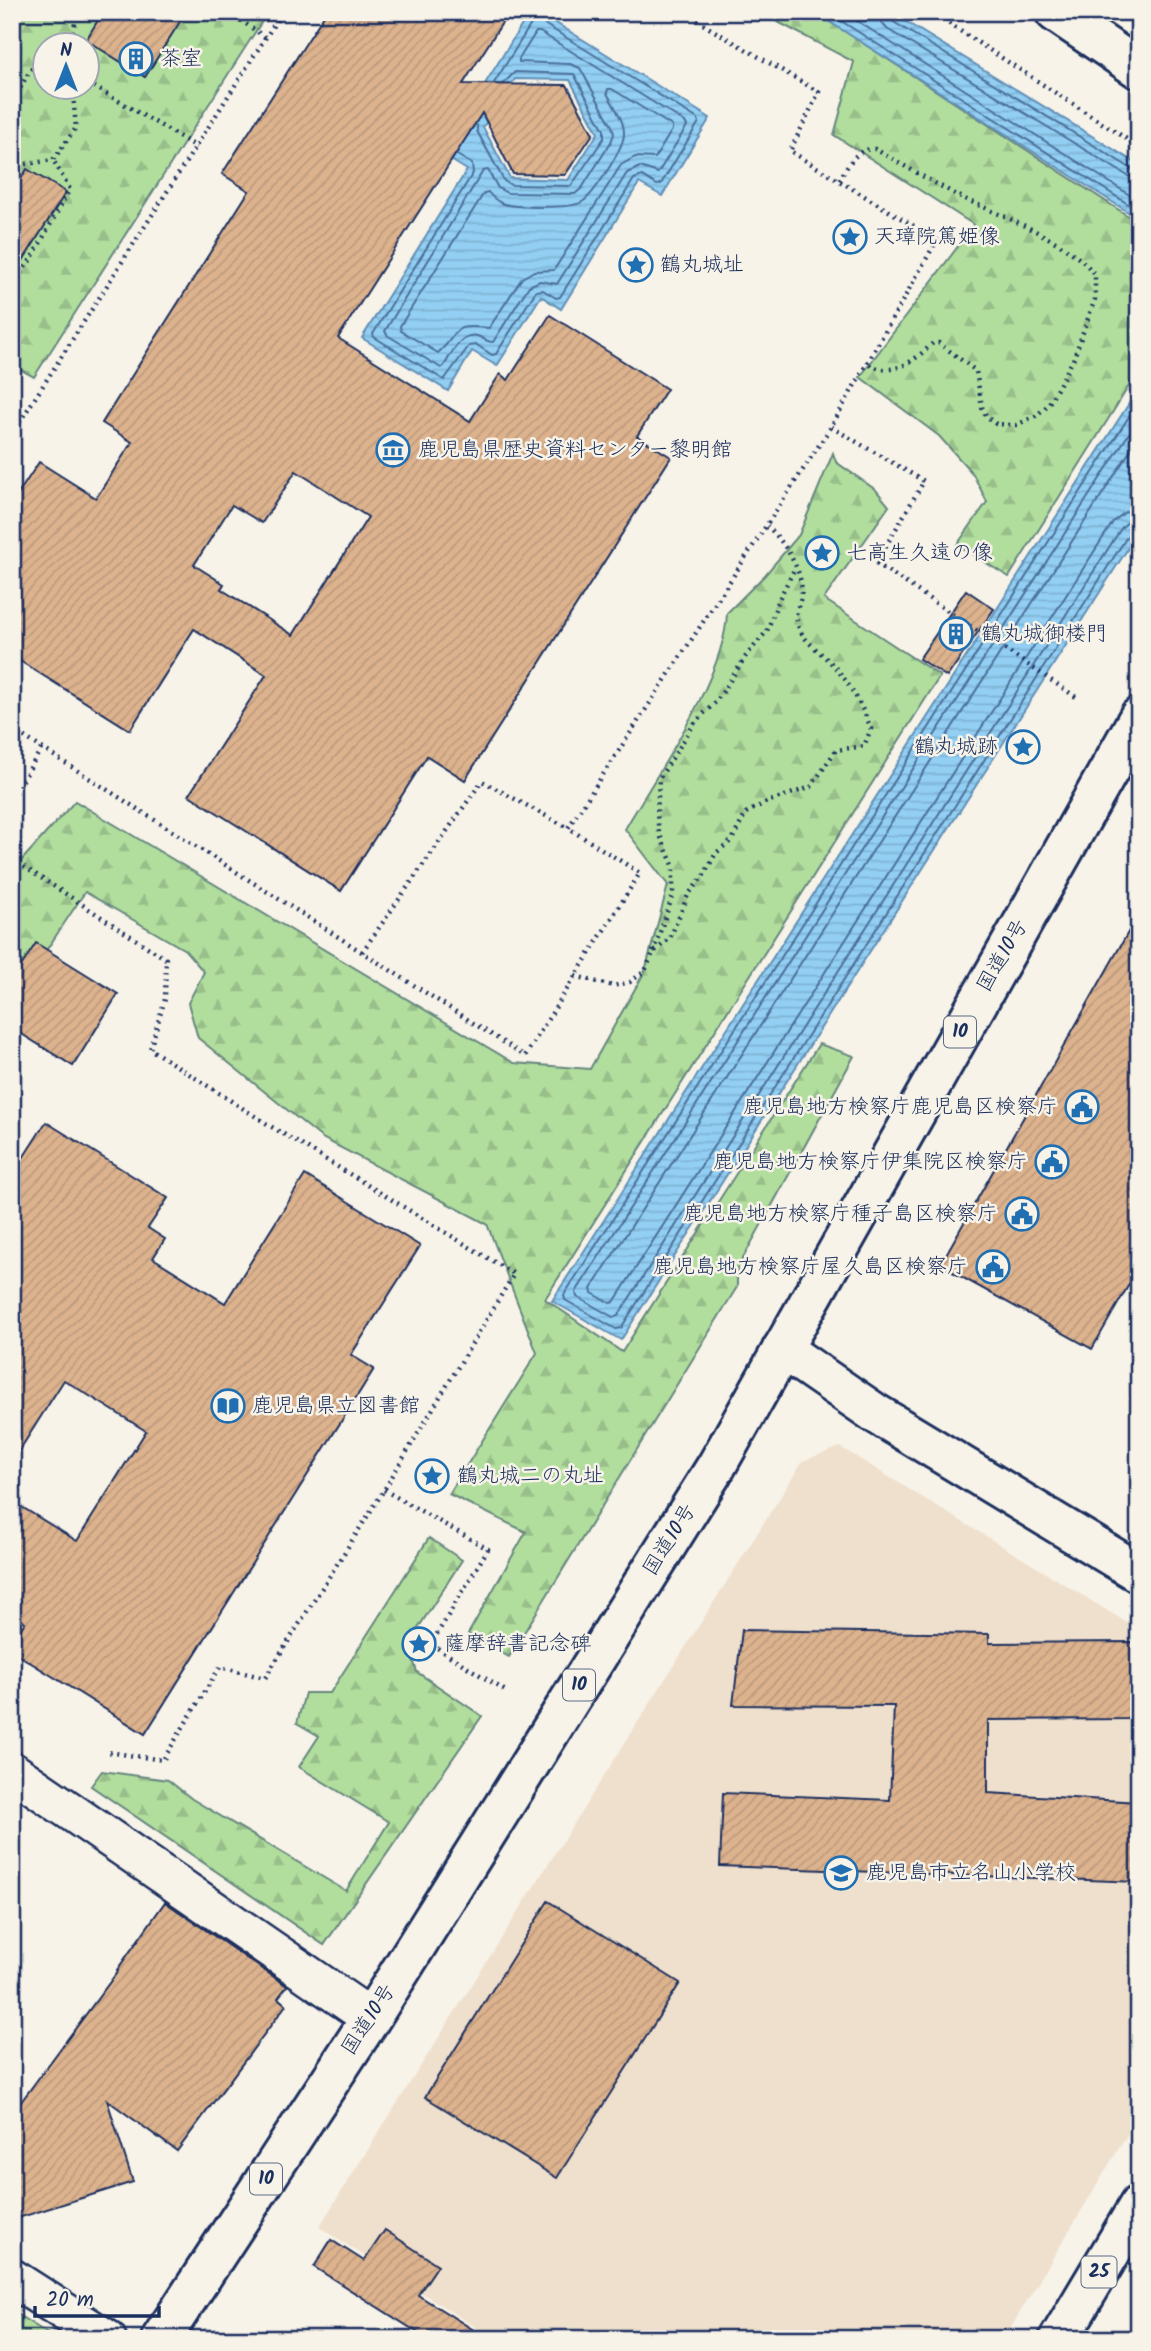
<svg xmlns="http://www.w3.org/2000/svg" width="1151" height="2351" viewBox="0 0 1151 2351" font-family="Kalam,'Klee One',sans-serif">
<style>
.built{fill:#efe0cd}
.forest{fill:url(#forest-firs);stroke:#66867e;stroke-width:2;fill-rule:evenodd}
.water{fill:url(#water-rules);stroke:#628fb7;stroke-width:2;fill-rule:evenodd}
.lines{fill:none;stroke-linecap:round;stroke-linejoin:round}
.shore{stroke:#4b6f9a;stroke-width:2}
.building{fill:url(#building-hatch);stroke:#1b2f5e;stroke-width:2;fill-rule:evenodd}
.street-casing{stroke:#1b2f5e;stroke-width:42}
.secondary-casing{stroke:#1b2f5e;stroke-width:44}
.primary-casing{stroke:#1b2f5e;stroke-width:44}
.highway-casing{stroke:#1b2f5e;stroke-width:44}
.path{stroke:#1b2f5e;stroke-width:4.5;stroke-dasharray:2 5;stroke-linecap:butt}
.street{stroke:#f7f3e8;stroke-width:37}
.secondary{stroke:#f7f3e8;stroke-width:38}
.primary{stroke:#f7f3e8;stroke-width:38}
.highway{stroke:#f7f3e8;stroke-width:38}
.labels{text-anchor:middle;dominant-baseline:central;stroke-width:5;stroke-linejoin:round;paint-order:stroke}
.shield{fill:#f7f3e8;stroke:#5d6a87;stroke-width:2}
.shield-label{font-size:19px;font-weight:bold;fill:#1b2f5e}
.poi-label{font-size:21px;fill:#1b2f5e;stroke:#f7f3e8;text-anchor:start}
.street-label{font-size:21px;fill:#1b2f5e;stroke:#f7f3e8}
</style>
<defs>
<pattern id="forest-firs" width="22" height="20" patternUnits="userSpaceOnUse" patternTransform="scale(1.75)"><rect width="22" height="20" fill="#b1de9d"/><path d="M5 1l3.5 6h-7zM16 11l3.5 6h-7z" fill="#98bf8a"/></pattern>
<pattern id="water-rules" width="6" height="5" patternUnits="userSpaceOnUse" patternTransform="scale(1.75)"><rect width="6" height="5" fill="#92cff3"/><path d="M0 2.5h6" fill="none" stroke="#7db2d3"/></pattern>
<pattern id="building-hatch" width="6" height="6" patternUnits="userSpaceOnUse" patternTransform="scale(1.75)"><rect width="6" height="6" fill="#ddb38e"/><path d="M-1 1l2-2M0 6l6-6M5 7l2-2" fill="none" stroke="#bd9a7d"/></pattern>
</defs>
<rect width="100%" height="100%" fill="#f7f3e8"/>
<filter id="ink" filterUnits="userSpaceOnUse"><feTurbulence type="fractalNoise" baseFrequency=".0143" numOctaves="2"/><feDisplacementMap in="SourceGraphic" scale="14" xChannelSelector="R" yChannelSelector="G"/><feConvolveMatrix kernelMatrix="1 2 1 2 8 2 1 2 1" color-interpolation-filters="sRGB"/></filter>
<g filter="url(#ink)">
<!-- built -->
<path class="built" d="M840 1447 1139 1630V2115L1004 2339H494L319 2227 803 1461Z"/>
<!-- forest -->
<path class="forest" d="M12 12H268L34 377 12 365ZM46 46H88V88H46Z
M759 12H815L1139 223V370L1009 577 957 545 987 502 973 474 939 436 860 377 974 225 834 135 854 62Z
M833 453 836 462 876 490 889 506 824 599 940 676 545 1299 622 1352 819 1044 854 1056 737 1269V1287L509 1657 468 1634 526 1532 449 1494 537 1353 487 1224 322 1138 198 1038 188 1003 204 972 185 950 85 892 12 1002V871L75 801 514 1063 590 1069 645 971 668 885 625 829C658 772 725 677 727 613L765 575 799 535Z
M429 1538 462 1560 408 1644 417 1672 482 1716 324 1945 91 1786 102 1771 168 1780 192 1799 346 1891 389 1822 299 1767 319 1736 297 1723 305 1693H330Z
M12 2311 56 2339H12Z"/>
<!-- water -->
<path class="water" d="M530 12H538L710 118 662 196 639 183 561 309 541 296 497 366 472 351 448 391 362 338 467 170 441 154ZM515 79 570 80 598 133 568 180 510 178 483 127Z
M814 12H890L1139 165V219Z
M1139 388V531L621 1340 552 1301Z"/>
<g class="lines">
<!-- shore -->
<path class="shore" d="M827 12 1139 211
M843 12 1139 201
M879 12 881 22 887 29 1128 176 1139 179
M888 12 892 21 1132 169 1139 170
M536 32H540L685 122 687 126 658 173 640 167 627 173 557 284 540 281 529 286 493 342C487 342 483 338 477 336 460 332 451 355 444 366L441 368 387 335 385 331 483 171 488 170 498 188 507 193 575 194 582 188 611 142 614 134 612 126 580 68 570 64 519 62V59Z
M608 89H612L672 126V130L655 158 635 157 621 165 554 270 534 271 522 278 489 328C447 324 463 331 438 353L401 331 400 326 484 193 488 192C492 197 495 200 501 203 514 208 571 209 582 202 594 195 625 146 624 133 624 119 613 105 607 93Z
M477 125V131L504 181 511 185 571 186 604 138V130L574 74 515 72 504 83
M457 155 472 164 473 173 373 334 374 337 444 380 469 346 477 345 492 355 496 354 536 291 543 290 556 298 560 297 634 179 642 176 657 185 661 184 699 122 698 119 536 19 533 21 494 83
M1139 401 564 1295 565 1300 616 1329 621 1328 1130 532 1139 528
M1139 418 576 1292 577 1297 613 1317 618 1316 1122 527 1129 521 1139 519
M1139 437 591 1289 592 1293 610 1303 614 1302 1113 522 1125 512 1139 509"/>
</g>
<!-- building -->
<path class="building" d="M103 12H186L145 77 86 40Z
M326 12H509L463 84 567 85 593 134 565 175 513 174 482 113 338 338 470 421 500 374 508 380 550 315 667 389 637 436 671 457 465 780 427 756 341 891 189 795 266 675 194 629 130 730 12 656V503L39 462 96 498 132 442 102 423 249 191 222 174ZM296 471 368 517 293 635 221 589 224 584 194 565 232 505 262 523Z
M27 169 66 192 12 278V193Z
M966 590 994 609 947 677 919 659Z
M1139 913V1267L1092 1349 940 1265Z
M36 943 118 994 73 1066 12 1028V980Z
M46 1122 168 1198 148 1228 165 1239 153 1258 225 1303 305 1175 420 1246 351 1355 374 1369 145 1734 12 1651V1643L25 1622 12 1613V1501L77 1541 146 1431 64 1380 12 1462V1175Z
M742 1630 989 1634V1643L1133 1642 1134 1719 988 1720V1793L1139 1802V1882L720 1866 723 1793 890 1800 894 1706 733 1705Z
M548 1901 680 1983 557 2178 425 2097Z
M165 1902 287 1986 278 1998 286 2005 177 2151 107 2100 133 2182 12 2220V2114L118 1971 117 1970Z
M385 2230 438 2265 418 2295 488 2339H428L314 2267 331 2240 364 2261Z"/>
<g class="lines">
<defs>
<path id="street" d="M12 1771 371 2018
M12 2278 107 2339"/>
<path id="secondary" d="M1055 12 1139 69
M782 1349 875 1413 1139 1573"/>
<path id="primary" d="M1059 2339 1139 2205"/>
<path id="highway" d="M161 2339 371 2018 717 1465 1139 717"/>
</defs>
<!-- street casing -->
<use href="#street" class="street-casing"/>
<!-- secondary casing -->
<use href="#secondary" class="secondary-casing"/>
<!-- primary casing -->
<use href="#primary" class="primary-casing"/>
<!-- highway casing -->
<use href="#highway" class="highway-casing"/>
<!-- path -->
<path class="path" d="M229 12 266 38
M931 12 1139 147
M71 46 77 12
M88 83 197 147
M73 88V94L77 88
M12 99C27 83 25 68 46 57
M12 166 53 160 76 128 73 94
M839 180C849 165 855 148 875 149 905 166 935 184 965 199 1002 216 1072 242 1095 275V299L1073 360 1048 405 1036 416 1016 425 996 424 986 416 982 407 976 371 939 343H933C914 361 893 379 866 363
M12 284 32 258 70 189 53 160
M831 427 924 481 876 563 1079 699
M12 434 282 12
M12 729 525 1056 640 873 568 828 831 427 937 240 790 151 819 92 682 12
M12 799 41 749
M12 859 166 959 165 999 150 1049 272 1127 514 1274 384 1490 265 1678 220 1667 163 1760 108 1752
M362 952 482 781 568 828
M653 952 673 895V865L659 833 657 815 659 779 696 721 716 702 746 656 767 631 779 599 795 568
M575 976 613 986 630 982 645 971 653 953 670 938 688 895 704 875 716 853 732 840 746 813 767 802 811 787 836 750 864 746 871 729C862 705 847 678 828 660 818 650 805 642 799 628 794 616 798 608 801 597 806 574 783 540 767 526
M384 1490 488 1549 431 1644 507 1692"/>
<!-- street -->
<use href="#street" class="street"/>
<!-- secondary -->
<use href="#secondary" class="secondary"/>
<!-- primary -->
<use href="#primary" class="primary"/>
<!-- highway -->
<use href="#highway" class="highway"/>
</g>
</g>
<!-- icons -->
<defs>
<symbol id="building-ring" viewBox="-11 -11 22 22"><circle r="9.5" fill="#f7f3e8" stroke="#1f6fb2" stroke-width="1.5"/><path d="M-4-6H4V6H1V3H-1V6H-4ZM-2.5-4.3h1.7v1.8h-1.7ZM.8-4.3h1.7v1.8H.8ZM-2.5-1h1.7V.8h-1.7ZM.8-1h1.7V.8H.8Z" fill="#1f6fb2"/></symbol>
<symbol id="sight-ring" viewBox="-11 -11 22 22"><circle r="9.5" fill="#f7f3e8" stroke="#1f6fb2" stroke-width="1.5"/><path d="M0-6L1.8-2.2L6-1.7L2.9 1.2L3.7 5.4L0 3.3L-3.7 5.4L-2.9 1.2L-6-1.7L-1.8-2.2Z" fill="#1f6fb2"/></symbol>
<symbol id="museum-ring" viewBox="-11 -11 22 22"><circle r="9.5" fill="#f7f3e8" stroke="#1f6fb2" stroke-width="1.5"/><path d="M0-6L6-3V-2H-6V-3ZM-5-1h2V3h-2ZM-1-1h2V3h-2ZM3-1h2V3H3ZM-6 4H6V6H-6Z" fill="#1f6fb2"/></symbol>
<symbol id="civic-ring" viewBox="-11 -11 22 22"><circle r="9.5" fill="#f7f3e8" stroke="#1f6fb2" stroke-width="1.5"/><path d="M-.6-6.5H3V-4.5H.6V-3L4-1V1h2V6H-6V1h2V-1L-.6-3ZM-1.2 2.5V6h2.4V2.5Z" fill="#1f6fb2"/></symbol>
<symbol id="library-ring" viewBox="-11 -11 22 22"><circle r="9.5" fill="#f7f3e8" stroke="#1f6fb2" stroke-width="1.5"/><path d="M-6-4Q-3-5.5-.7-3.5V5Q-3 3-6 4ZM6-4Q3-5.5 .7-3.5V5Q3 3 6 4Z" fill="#1f6fb2"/></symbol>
<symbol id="school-ring" viewBox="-11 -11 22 22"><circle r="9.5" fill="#f7f3e8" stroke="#1f6fb2" stroke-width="1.5"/><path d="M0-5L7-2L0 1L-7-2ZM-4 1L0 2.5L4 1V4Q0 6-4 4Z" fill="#1f6fb2"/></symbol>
</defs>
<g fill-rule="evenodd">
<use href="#building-ring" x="117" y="40" width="38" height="38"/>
<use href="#sight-ring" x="831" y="218" width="38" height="38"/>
<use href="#sight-ring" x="617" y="246" width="38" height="38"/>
<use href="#museum-ring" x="374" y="431" width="38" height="38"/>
<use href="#sight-ring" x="803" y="534" width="38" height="38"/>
<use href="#building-ring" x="937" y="615" width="38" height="38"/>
<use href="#sight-ring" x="1004" y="728" width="38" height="38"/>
<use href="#civic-ring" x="1063" y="1088" width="38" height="38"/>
<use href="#civic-ring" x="1033" y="1143" width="38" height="38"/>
<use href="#civic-ring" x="1003" y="1195" width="38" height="38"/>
<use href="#civic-ring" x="974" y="1248" width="38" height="38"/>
<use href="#library-ring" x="209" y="1387" width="38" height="38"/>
<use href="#sight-ring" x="413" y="1457" width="38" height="38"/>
<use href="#sight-ring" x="400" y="1625" width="38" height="38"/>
<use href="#school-ring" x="822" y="1854" width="38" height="38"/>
</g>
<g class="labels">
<!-- shield labels -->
<g class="shield">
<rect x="944" y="1016.5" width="32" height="31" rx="5"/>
<rect x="563" y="1669.5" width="32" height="31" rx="5"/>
<rect x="250" y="2163.5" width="32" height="31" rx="5"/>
<rect x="1081.5" y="2256.5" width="35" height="31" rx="5"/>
</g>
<g class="shield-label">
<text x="960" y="1032">10</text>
<text x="579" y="1685">10</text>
<text x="266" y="2179">10</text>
<text x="1099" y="2272">25</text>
</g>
<!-- poi labels -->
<g class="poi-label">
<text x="160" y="59">茶室</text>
<text x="874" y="237">天璋院篤姫像</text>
<text x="660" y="265">鶴丸城址</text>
<text x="418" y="450">鹿児島県歴史資料センター黎明館</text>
<text x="846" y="553">七高生久遠の像</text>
<text x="981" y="634">鶴丸城御楼門</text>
<text x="998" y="747" text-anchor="end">鶴丸城跡</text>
<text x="1058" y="1107" text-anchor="end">鹿児島地方検察庁鹿児島区検察庁</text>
<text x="1028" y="1162" text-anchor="end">鹿児島地方検察庁伊集院区検察庁</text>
<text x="998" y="1214" text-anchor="end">鹿児島地方検察庁種子島区検察庁</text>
<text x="968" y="1267" text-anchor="end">鹿児島地方検察庁屋久島区検察庁</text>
<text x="252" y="1406">鹿児島県立図書館</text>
<text x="457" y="1476">鶴丸城二の丸址</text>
<text x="444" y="1644">薩摩辞書記念碑</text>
<text x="866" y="1873">鹿児島市立名山小学校</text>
</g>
<!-- street labels -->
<g class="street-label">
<text transform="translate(1003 956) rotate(-60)">国道10号</text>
<text transform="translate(670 1540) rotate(-58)">国道10号</text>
<text transform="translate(369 2020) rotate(-57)">国道10号</text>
</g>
</g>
<!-- margin -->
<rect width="1151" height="2351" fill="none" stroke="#f7f3e8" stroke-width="42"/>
<rect x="21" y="21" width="1109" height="2309" fill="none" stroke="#1b2f5e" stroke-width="2.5" filter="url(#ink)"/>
<!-- north arrow -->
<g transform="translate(66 66)"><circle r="33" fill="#f7f3e8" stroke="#9fa5b1" stroke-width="2"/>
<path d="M0-5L12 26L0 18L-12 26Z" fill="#1f6fb2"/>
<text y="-10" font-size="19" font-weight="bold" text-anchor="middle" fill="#1b2f5e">N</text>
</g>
<!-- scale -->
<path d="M35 2306v10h124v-10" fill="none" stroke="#1b2f5e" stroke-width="3.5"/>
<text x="46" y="2306" font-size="21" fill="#1b2f5e" stroke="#f7f3e8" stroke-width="5" paint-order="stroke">20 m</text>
</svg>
